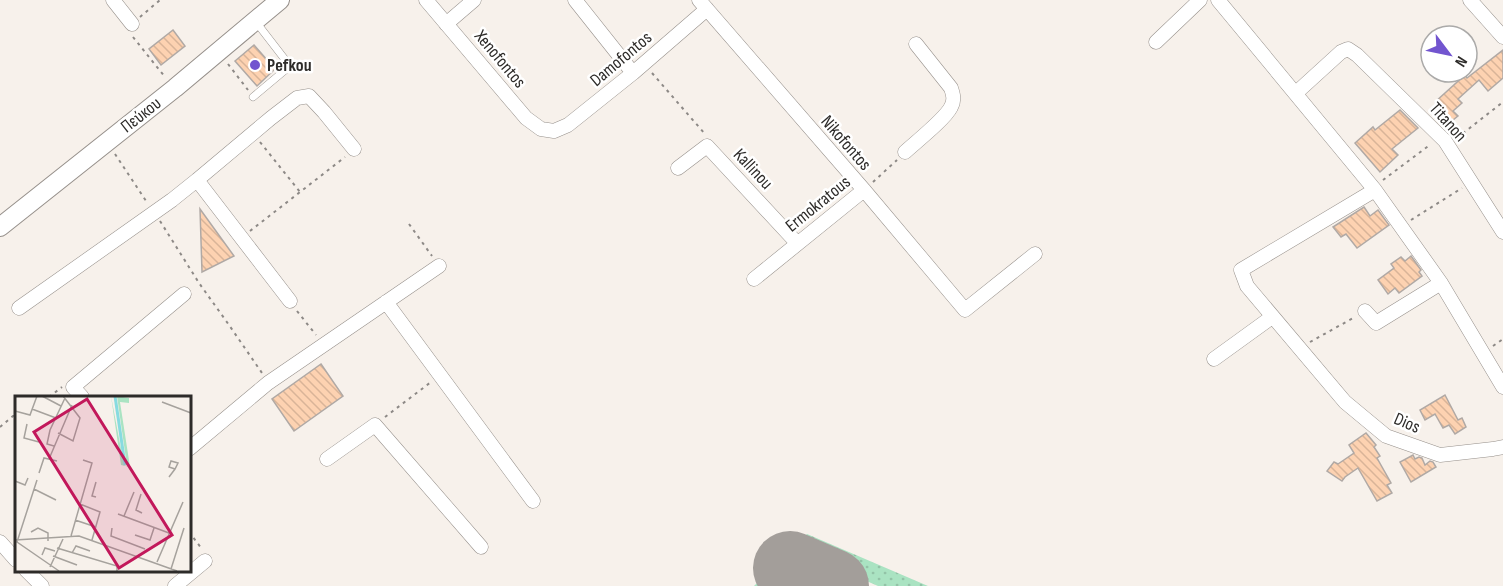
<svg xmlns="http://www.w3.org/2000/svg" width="1503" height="586" viewBox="0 0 1503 586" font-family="'Sofia Sans Condensed',sans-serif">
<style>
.grass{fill:url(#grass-dots)}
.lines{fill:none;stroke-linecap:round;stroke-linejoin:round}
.runway{stroke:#a39e9a;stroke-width:74}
.building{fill:url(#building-back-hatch);stroke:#b0a9a5;stroke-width:1.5}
.service-casing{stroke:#96908b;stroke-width:8}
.minor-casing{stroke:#96908b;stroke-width:15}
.secondary-casing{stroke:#96908b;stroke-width:20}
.path{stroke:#8d8986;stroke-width:2;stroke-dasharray:3 4.5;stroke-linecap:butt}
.service{stroke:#fff;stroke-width:7}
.minor{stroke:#fff;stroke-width:14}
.secondary{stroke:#fff;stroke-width:18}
.poi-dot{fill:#7255cf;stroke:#fff;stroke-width:2}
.labels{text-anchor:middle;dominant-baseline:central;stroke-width:5;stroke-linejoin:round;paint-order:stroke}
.street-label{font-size:18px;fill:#2d2b29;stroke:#fff}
.poi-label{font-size:18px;font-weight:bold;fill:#2d2b29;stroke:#fff;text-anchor:start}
.inset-river{fill:none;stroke:#87dbe0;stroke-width:3}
.inset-road{fill:none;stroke:#a6a29d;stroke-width:1.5}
.view{fill:#c2185b;fill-opacity:0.15;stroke:#c2185b;stroke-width:3}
.inset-edge{fill:none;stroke:#2d2b29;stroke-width:3}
</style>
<defs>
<pattern id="grass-dots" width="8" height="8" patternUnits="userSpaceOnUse" patternTransform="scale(1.5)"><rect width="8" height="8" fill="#aae3c2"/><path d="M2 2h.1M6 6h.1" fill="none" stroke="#93c3a7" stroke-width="1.8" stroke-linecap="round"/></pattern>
<pattern id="building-back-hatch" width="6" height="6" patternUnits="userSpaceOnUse" patternTransform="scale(1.5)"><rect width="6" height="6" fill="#fdd2b1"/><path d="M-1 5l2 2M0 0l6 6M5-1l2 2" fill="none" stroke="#d9b498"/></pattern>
</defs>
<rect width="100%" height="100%" fill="#f7f1eb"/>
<!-- grass -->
<path class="grass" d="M807 534 928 586H878L795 550 766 580 778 586H754Z"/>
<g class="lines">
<!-- runway -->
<path class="runway" d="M790 568 832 586"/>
</g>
<!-- building -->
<path class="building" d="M173 30 185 46 161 65 149 49Z
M254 45 275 69 257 86 235 61Z
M1503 50V78L1488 91 1479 80 1458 99 1462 103 1453 111 1458 116 1448 124 1435 109 1439 107 1435 102 1465 75 1467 78Z
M1400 110 1418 128 1392 149 1398 155 1380 172 1355 143 1373 127 1375 130Z
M1364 207 1370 216 1378 210 1389 225 1357 248 1346 234 1341 237 1333 227Z
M200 209 234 256 202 272Z
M1411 256 1421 270 1419 272 1422 276 1399 293 1395 288 1388 294 1378 280 1394 268 1391 264 1401 257 1405 261Z
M321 364 343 396 294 431 272 399Z
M1445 395 1458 420 1462 418 1466 427 1455 434 1449 425 1443 428 1435 414 1425 420 1420 410Z
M1366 433 1376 445 1374 447 1380 456 1377 458 1391 483 1387 485 1392 493 1377 501 1358 468 1345 477 1342 481 1327 471 1334 462 1338 464 1354 453 1349 445Z
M1413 455 1415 459 1419 457 1422 458 1425 465 1430 461 1433 462 1436 467 1411 482 1400 462Z"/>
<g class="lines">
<defs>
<path id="service" d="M253 97 290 66 256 22"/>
<path id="minor" d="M113 0 132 24
M426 0 526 118 541 129 554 131 568 125 633 73 707 9
M575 0 633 73
M699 0 864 190 965 310 1035 254
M1218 0 1375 190 1441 283 1503 387
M1470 0 1503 37
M446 24 474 0
M1156 42 1200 0
M1296 93 1341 52 1348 49 1357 55 1445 141 1503 232
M905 152C917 141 945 119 951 107 955 100 953 94 951 88L916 44
M678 168 707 146 797 243
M197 180 290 301
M1375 190 1241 270 1247 286 1345 402 1386 436 1440 455 1493 449 1503 447
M754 279 864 190
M386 302 533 501
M19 308 172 200 197 180 271 118 297 98 309 96 324 112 354 149
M1365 311 1376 323 1441 283
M1214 359 1272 317
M82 397 73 387 184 294
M189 449 268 383 439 266
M327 459 375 425 481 547
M0 542 16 560
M26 570 42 586
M175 586 205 561"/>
<path id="secondary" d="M0 227 175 88 280 0"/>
</defs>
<!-- service casing -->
<use href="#service" class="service-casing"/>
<!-- minor casing -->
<use href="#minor" class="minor-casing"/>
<!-- secondary casing -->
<use href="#secondary" class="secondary-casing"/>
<!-- path -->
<path class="path" d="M140 17 160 0
M133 37 165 77
M228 64 248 90
M652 73 705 134
M1457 138 1503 102
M260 142 300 192
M115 154 148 204
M1383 180 1431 144
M873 182 897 160
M1411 220 1462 188
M160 221 199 283 229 325 262 373
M409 224 432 256
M250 231 345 157
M297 311 316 335
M1310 342 1355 317
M1493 346 1503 339
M49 397 62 387
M385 417 431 382
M0 427 13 416 16 417
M189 532 202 549"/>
<!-- service -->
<use href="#service" class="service"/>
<!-- minor -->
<use href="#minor" class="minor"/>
<!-- secondary -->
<use href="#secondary" class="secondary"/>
</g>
<!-- markers -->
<circle class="poi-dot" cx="255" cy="65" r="6"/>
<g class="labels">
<!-- street labels -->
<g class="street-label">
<text transform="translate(500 59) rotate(50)">Xenofontos</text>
<text transform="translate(621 59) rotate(-40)">Damofontos</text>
<text transform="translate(141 115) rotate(-38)">Πεύκου</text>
<text transform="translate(1448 122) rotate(48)">Titanon</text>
<text transform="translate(846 143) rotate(49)">Nikofontos</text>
<text transform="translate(753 169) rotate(47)">Kallinou</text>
<text transform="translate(818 204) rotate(-39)">Ermokratous</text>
<text transform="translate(1407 423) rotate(23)">Dios</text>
</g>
<!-- poi labels -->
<g class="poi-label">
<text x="267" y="65">Pefkou</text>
</g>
</g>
<!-- overview -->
<g transform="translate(15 396)">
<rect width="176" height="176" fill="#f7f1eb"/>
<path d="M96 0 109 69 112 70 102 0 114 2V7L105 6 115 71 106 69Z" fill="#aae3c2"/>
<path class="inset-river" d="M100 0 110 69"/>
<path class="inset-road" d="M27 0 46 10M147 6 176 17M17 13 41 22M0 15 15 19 22 0M12 28 9 42 24 46M43 37 58 45 65 22 48 0M39 50 32 48 35 34 50 2M34 63 57 9M24 77 29 62 42 65M154 81 160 73 163 67 156 65 154 71 160 73M22 84 2 146 44 175M0 85 10 89 13 82M19 93 41 104M126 98 121 114 127 117M81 101 77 100 81 86M65 108 85 116 77 144M103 118 154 137M109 120 119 96M60 124 81 131M97 132 96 140 130 153M16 136 23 132 33 137V145M120 139 135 144 139 132M56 140 77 67 68 64M0 144 64 140 162 175M42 152 102 170V175M57 157 61 150 75 155M27 159 30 152 40 155M38 160 62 169M142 166 168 106M35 171 48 143M156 173 169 132"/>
<path class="view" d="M72 3 157 139 104 172 19 36Z"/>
<rect width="176" height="176" class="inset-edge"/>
</g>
<!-- north arrow -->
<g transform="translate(1449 54) rotate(122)"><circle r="28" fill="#ffffff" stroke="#abaaa9" stroke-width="1.5"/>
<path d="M0-4.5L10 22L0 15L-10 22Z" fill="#7255cf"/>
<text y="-9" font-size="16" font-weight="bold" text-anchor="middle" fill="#2d2b29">N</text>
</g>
</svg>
